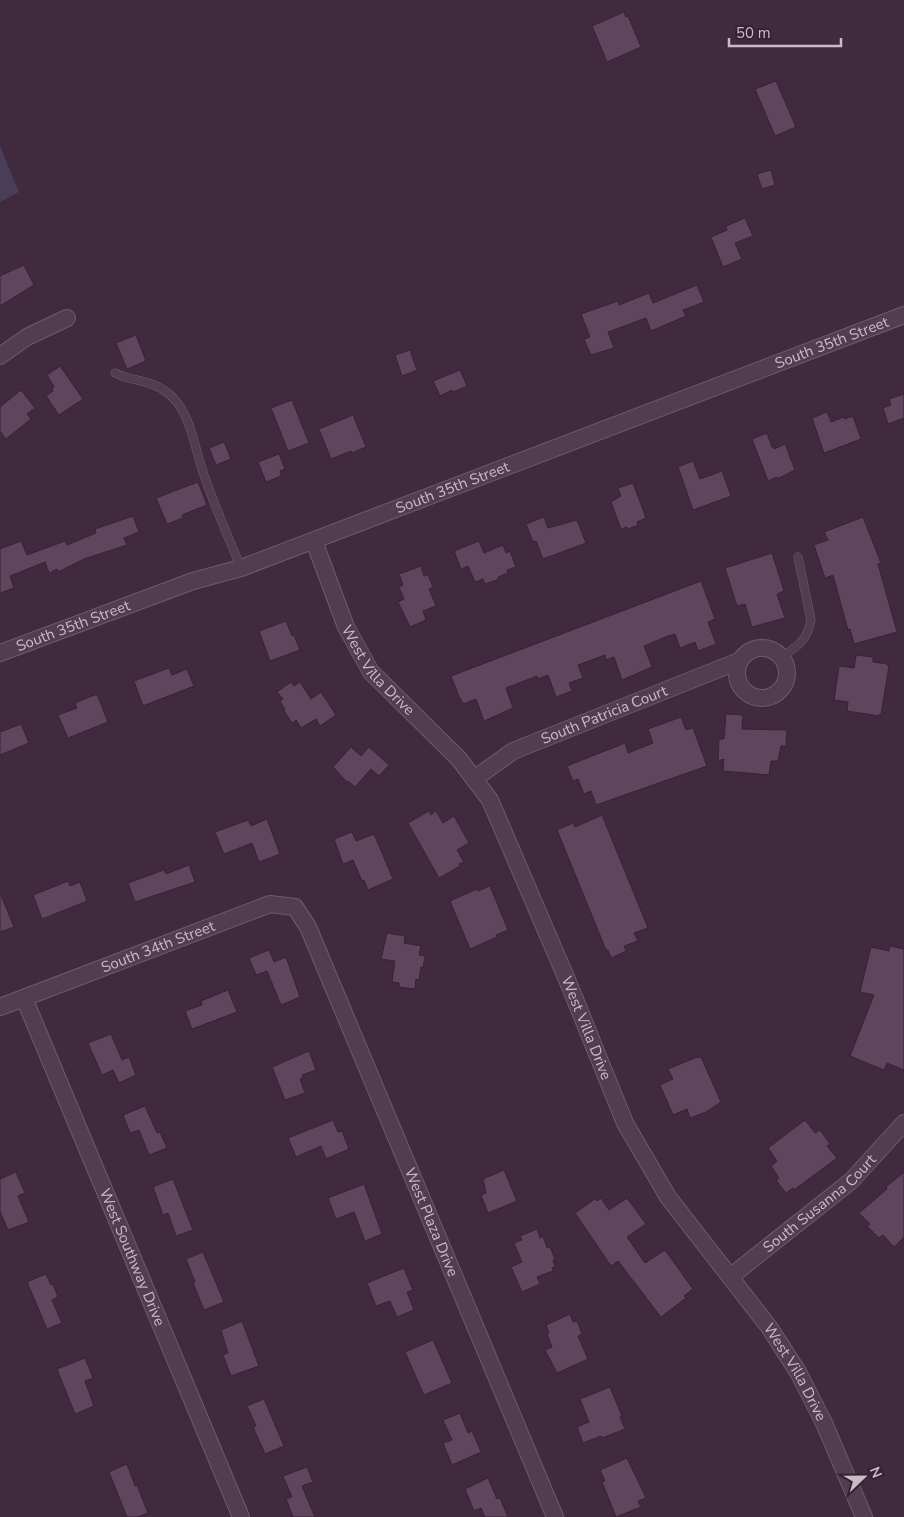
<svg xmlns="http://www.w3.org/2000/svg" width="904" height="1517" viewBox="0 0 904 1517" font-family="'Nunito Sans',sans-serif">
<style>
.green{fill:#483e57}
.building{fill:#60455d;stroke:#382335}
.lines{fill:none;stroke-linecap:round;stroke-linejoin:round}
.service-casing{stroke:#6e5b6b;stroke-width:9}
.minor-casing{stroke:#6e5b6b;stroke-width:18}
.service{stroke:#513d4e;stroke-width:8}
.minor{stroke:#513d4e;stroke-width:16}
.labels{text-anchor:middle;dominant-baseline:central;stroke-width:4.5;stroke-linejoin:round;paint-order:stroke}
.street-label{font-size:15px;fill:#cbbac8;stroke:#362133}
</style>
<rect width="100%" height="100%" fill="#41293e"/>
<!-- green -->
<path class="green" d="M0 146 19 192 0 202Z"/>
<!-- building -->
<path class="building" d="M624 12 626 17 628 16 641 47 607 62 592 26Z
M776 81 796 127 775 136 755 89Z
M771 170 775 185 762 189 757 174Z
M745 218 753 236 735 243 742 259 723 267 711 237 727 230 726 226Z
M24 265 34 285 0 306V276Z
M697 285 704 302 683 310 686 316 651 331 646 318 608 332 614 348 591 355 584 339 590 337 581 314 618 301 619 305 649 293 653 303Z
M136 335 146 361 127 369 116 343Z
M410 350 417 370 402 376 395 355Z
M60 366 83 399 59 415 46 396 53 391 52 388 54 387 47 375Z
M460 370 467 386 453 392 452 390 440 396 433 381Z
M21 390 35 408 27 414 31 419 6 439 0 431V407Z
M904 394V418L888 424 883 408 891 405 889 399Z
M292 400 309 443 288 451 271 408Z
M827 412 831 422 844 417 845 419 853 416 861 439 824 453 812 418Z
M353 415 366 447 352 453 351 451 331 459 319 429Z
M767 433 772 447H774V449L785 444 795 470 777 479V477L768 481 752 439Z
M224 442 231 459 216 465 209 448Z
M279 454 285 469 280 471 281 476 266 482 258 462Z
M693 461 700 479 722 471 731 496 693 510 678 467Z
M198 482 207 505 182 515 183 518 167 524 156 498Z
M633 483 646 518 637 522 638 525 628 529 627 527 621 529 611 502 621 496 618 488Z
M133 516 139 532 124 538 127 545 84 559 58 572 57 569 49 573 45 562 10 576 14 588 0 593V549L21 541 27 555 65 541 67 545 96 533 95 529Z
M544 517 548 528 577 520 586 543 543 559 536 541 533 542 526 524Z
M863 517 881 563 878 564 897 632 854 644 850 629 848 630 833 575 825 578 814 545 828 540 824 532Z
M479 541 484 553 503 545 506 553 510 551 516 567 507 570 508 573 498 577 499 579 485 584 483 579 475 582 468 566 461 569 454 551Z
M772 553 784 591 777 594 785 618 752 627 745 604 737 606 725 568Z
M421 566 424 576 428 575 433 587 429 589 436 606 423 611 426 620 410 627 398 602 404 599 399 587 403 585 399 574Z
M701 581 715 619 708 622 716 644 698 651 695 642 680 648 675 634 668 636 644 646 652 667 622 680 614 657 606 660 605 655 578 665 583 678 569 683 572 691 556 697 548 675 538 679 537 676 506 688 513 708 484 721 476 699 463 704 461 699H460L451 676Z
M286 621 292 636 294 635 300 650 270 661 259 631Z
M856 655 873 657V662L887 664V665L889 666 881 715 879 714V716L847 711 848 702 834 700 839 666 854 668Z
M169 668 172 675 187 669 194 686 143 706 134 681Z
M291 682 294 686 300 682 311 699 321 692 336 715 320 726 316 719 301 728 296 720 292 723 284 711 285 710 280 701 283 699 277 692Z
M97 694 108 722 68 738 58 715 77 708 75 703Z
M726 714 743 715 742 729 787 730 786 746H781L778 761H771L769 775 723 771 724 759 718 761 719 739H724Z
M681 717 686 730 693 728 707 766 596 805 591 791 584 794 578 779 573 781 567 766 625 743 628 753 653 743 648 729Z
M21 724 29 743 0 755V732Z
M351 747 361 756 369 747 389 765 379 776 371 769 355 787 348 781 347 782 333 767Z
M429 811 431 815 436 811 443 823 454 816 469 843 457 850 464 862 459 864 460 866 439 878 408 823Z
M602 815 648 928 634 933 638 941 624 946 626 951 611 958 608 950H606L557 830 573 823 575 827Z
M267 819 280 854 259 862 252 843 224 854 215 832 248 820 251 826Z
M352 832 356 841 374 834 393 879 368 890 364 880 362 881 353 860 343 864 334 839Z
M189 865 195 882 135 902 128 883 164 870 166 874Z
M68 881 70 886 80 882 87 901 42 919 33 895Z
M490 886 508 930 496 935 497 937 470 949 450 901 477 889 478 891Z
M0 893 14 927 0 932Z
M387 933 405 936 404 943 421 946 419 955 425 956 423 968 421 967 419 980 416 979 415 989 399 987V983L392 982 395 961 381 959Z
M890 946 904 949V1070L887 1063 884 1070 850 1056 874 995 860 992 871 947 889 951Z
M269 950 274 962 286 957 300 997 281 1005 267 971 256 975 249 958Z
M228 990 237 1012 192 1029 185 1011 202 1005 201 1001Z
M111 1034 122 1060 129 1057 136 1075 119 1083 113 1070 102 1075 88 1043Z
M309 1051 316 1070 302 1075 303 1078 300 1079 305 1093 285 1100 272 1067Z
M697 1057 698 1058 701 1057 721 1102 706 1112 690 1118 687 1109 673 1115 660 1085 673 1079 668 1069Z
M145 1106 157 1133 160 1132 167 1148 149 1155 139 1130 130 1133 123 1115Z
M333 1120 338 1132 342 1131 349 1149 326 1159 321 1146 296 1157 288 1138Z
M805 1120 815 1133 820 1130 830 1144 827 1146 837 1158 794 1190 793 1188 786 1193 776 1180 779 1178 771 1166 777 1161 768 1148Z
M504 1170 517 1201 488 1213 481 1195 486 1193 483 1179Z
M16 1172 25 1193 18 1196 29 1222 8 1230 0 1211V1179Z
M904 1172V1237L894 1247 883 1235 879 1238 867 1226 870 1224 859 1213 887 1189 886 1187Z
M173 1179 193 1230 176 1236 168 1213 163 1215 153 1187Z
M364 1184 382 1234 365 1241 354 1212 336 1219 328 1198Z
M601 1198 609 1210 627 1198 646 1224 627 1237 645 1263 665 1250 693 1289 684 1296 686 1298 661 1317 618 1261 611 1266 575 1213 595 1199 597 1201Z
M537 1229 540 1238 543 1236 547 1248 550 1247 555 1259 553 1260 555 1267 552 1268 553 1271 537 1277 540 1284 522 1292 511 1267 522 1262 514 1243 522 1240 520 1236Z
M203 1252 224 1302 204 1310 193 1283 195 1282 186 1259Z
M404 1268 413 1290 407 1292 414 1310 397 1317 390 1301 376 1306 367 1283Z
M46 1274 51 1285 53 1284 58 1297 52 1300 62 1323 47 1329 27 1282Z
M570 1314 573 1322 577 1321 582 1334 578 1336 588 1359 557 1373 545 1350 552 1347 547 1334 549 1333 546 1325Z
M242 1321 259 1366 231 1376 223 1355 228 1353 221 1330Z
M433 1340 452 1383 424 1395 405 1352Z
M85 1358 93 1378 85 1381 94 1406 75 1414 57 1369Z
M610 1387 622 1416 620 1417 625 1429 602 1438 601 1436 583 1443 577 1427 589 1422 580 1399Z
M264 1399 284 1446 265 1454 253 1427 256 1426 247 1406Z
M460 1413 468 1433 472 1431 481 1452 452 1465 443 1443 452 1440 443 1420Z
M627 1458 646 1498 638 1501 641 1507 616 1517 602 1482 605 1481 600 1470Z
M127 1464 135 1486 137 1485 148 1513 138 1517H127L109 1472Z
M307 1467 313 1482 302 1486 315 1517H293L286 1499 292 1497 283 1476Z
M488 1478 497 1499 500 1498 508 1517H485L481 1508 474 1511 465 1489Z"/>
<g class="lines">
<defs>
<path id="service" d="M115 373C131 381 150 380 165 391 190 408 193 442 202 469 213 503 228 536 241 568
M782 657C797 647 808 639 811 620L798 557"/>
<g id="minor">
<path d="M0 356 27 337 67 318"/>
<path id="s1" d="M314 541 346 627 371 672 459 759 490 800 568 982 625 1123 668 1197 769 1327 798 1372 824 1423 864 1517"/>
<circle cx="762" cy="673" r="25"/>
<path id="s2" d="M0 653 193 581 241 568 904 315"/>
<path id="s3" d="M474 779 513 751 739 661"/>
<path id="s4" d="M24 998 241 1517"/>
<path id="s5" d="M0 1007 270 904 295 907 308 927 555 1517"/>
<path id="s6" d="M730 1277 851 1181 904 1123"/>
</g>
</defs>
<!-- service casing -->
<use href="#service" class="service-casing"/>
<!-- minor casing -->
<use href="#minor" class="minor-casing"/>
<!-- service -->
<use href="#service" class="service"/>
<!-- minor -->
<use href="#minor" class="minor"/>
</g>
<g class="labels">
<!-- street labels -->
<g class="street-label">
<text stroke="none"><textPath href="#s2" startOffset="888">South 35th Street</textPath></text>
<text stroke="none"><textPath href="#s2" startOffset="482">South 35th Street</textPath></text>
<text stroke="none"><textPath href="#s2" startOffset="78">South 35th Street</textPath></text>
<text stroke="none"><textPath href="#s1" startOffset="146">West Villa Drive</textPath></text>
<text stroke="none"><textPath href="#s3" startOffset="146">South Patricia Court</textPath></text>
<text stroke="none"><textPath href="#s5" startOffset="169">South 34th Street</textPath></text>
<text stroke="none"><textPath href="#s1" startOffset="566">West Villa Drive</textPath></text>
<text stroke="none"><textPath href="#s6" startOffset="116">South Susanna Court</textPath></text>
<text stroke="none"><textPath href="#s5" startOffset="658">West Plaza Drive</textPath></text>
<text stroke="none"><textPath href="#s4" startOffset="281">West Southway Drive</textPath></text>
<text stroke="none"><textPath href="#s1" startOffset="971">West Villa Drive</textPath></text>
</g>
</g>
<!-- north arrow -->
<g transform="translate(864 1477) rotate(68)" stroke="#362133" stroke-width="4" paint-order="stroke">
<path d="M0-4L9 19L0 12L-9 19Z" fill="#cbbac8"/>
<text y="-8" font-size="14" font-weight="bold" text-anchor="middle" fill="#cbbac8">N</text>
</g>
<!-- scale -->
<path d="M729 38v8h112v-8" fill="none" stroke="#cbbac8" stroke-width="2.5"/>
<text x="736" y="38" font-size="15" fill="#cbbac8" stroke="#362133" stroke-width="4" paint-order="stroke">50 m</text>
</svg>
